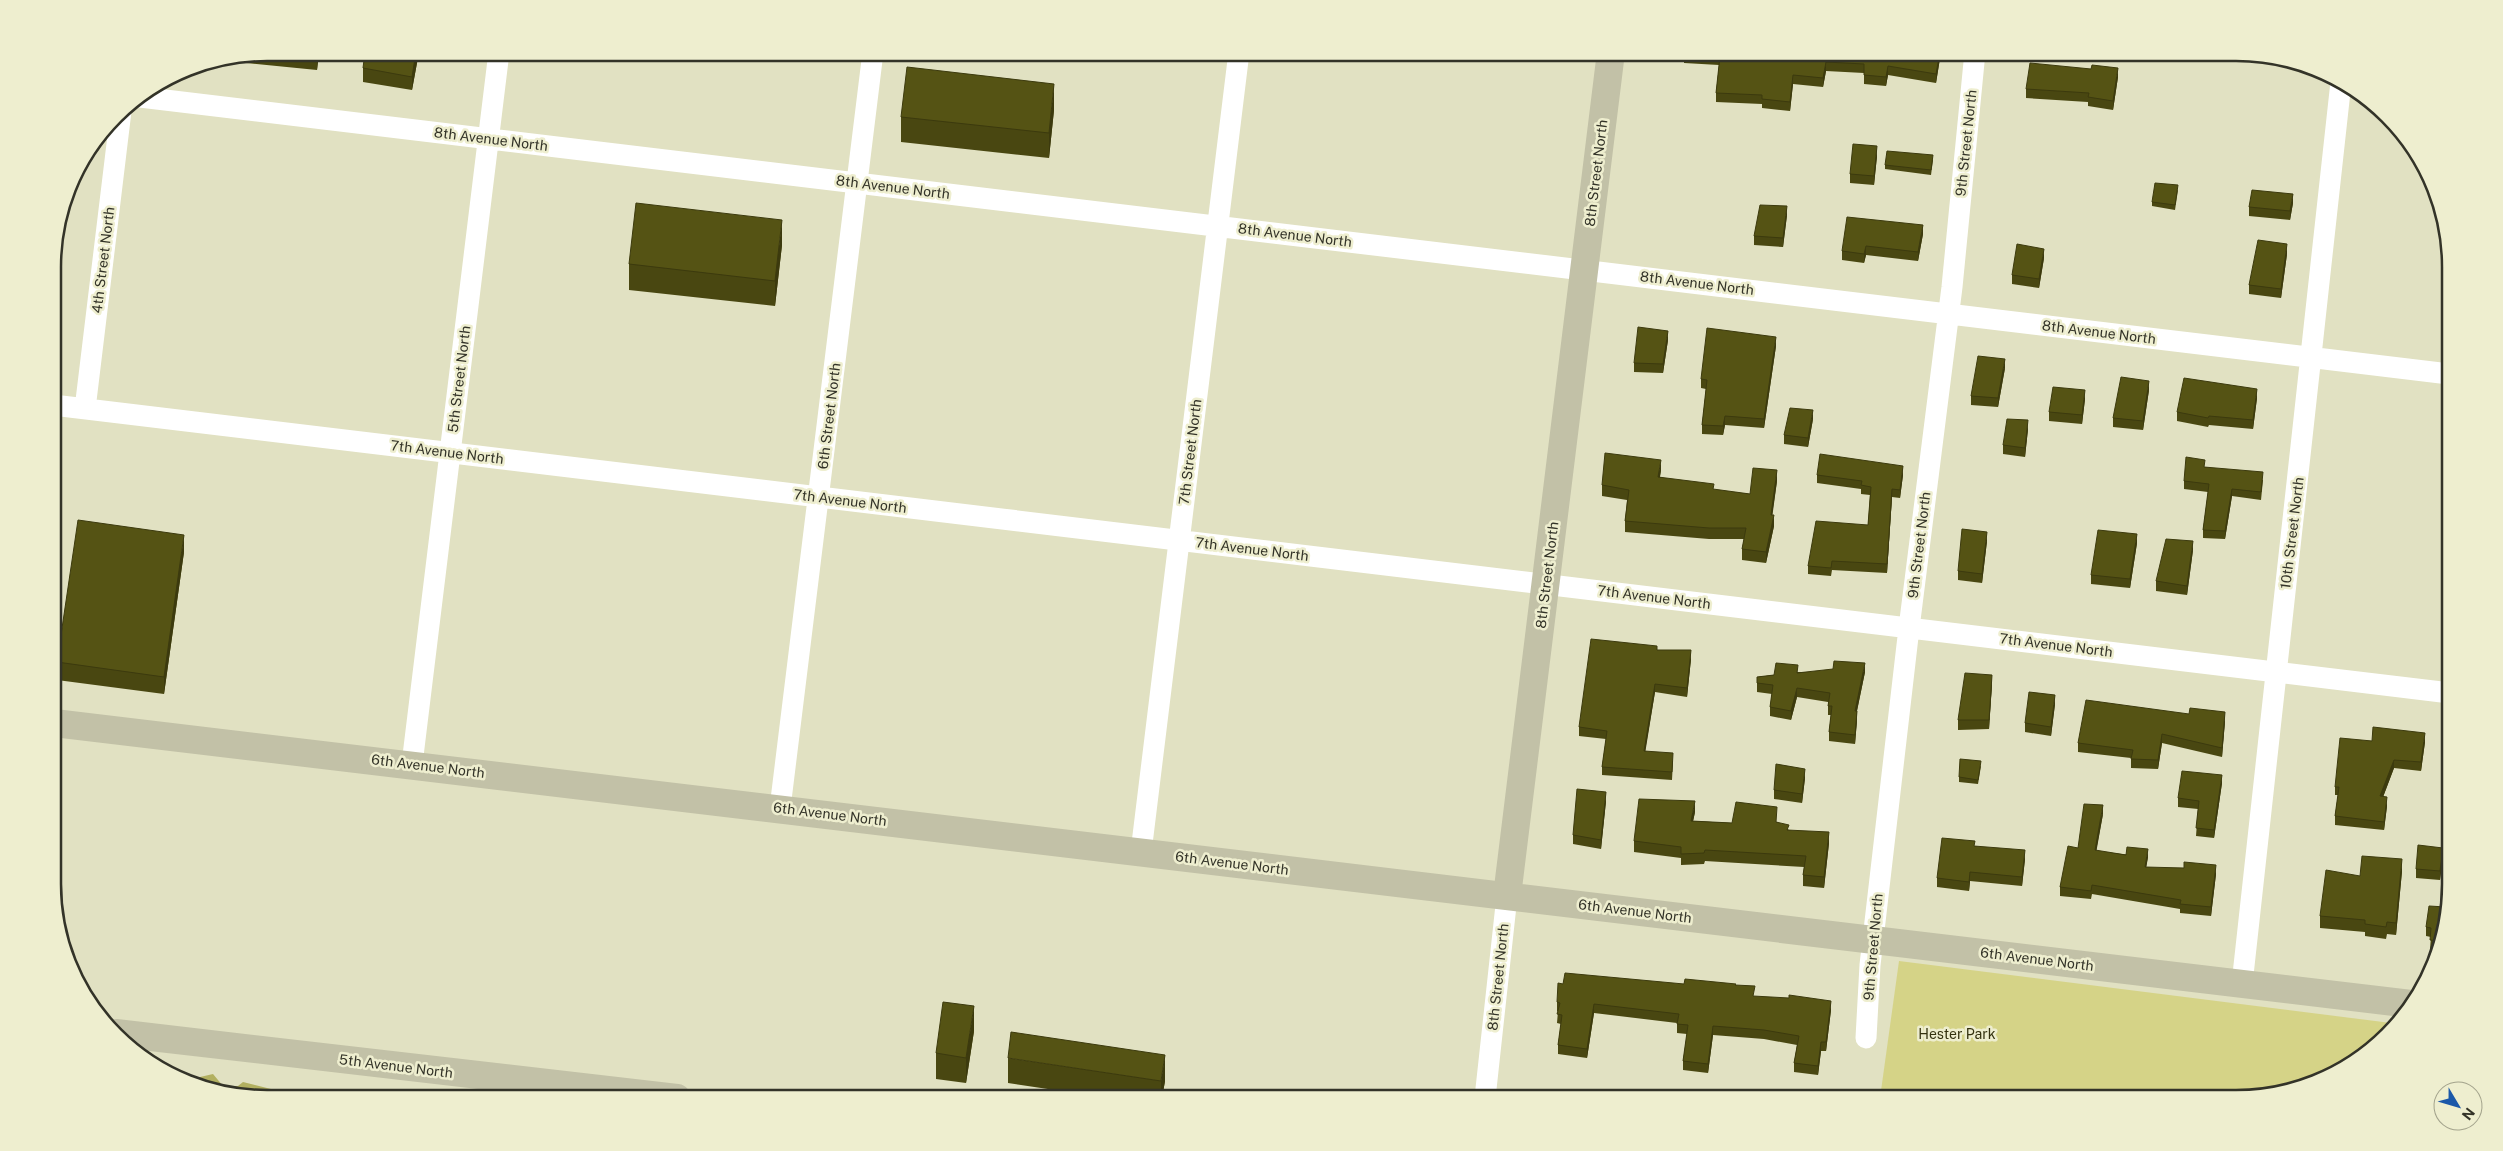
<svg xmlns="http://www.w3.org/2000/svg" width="2503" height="1151" viewBox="0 0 2503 1151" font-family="'Public Sans',sans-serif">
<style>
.green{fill:#d5d387}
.water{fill:#b2b060}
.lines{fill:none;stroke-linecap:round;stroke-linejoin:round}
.street{stroke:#fff;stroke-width:21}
.secondary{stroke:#c2c1a7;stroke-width:28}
.wall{fill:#494711}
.shaded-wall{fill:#3c3a0e}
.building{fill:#555314;stroke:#3c3a0e}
.labels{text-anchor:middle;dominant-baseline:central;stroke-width:5;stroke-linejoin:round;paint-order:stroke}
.street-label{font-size:14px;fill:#333328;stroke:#eeeecf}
.park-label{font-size:14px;fill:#34320f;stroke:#eeeecf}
.rim{fill:none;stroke:#333328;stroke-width:2.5}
</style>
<rect width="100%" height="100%" fill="#e1e1c2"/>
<!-- green -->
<path class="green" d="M1899 961 2399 1024 2355 1062 2305 1087 2250 1098H1880Z"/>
<!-- water -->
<path class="water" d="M213 1074 223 1086H238L243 1082 287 1093H314L339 1098H267L183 1081Z"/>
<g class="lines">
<!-- street -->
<path class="street" d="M140 97 2449 374
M53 405 2450 693
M85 409 121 111
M412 764 499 52
M780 808 873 52
M1141 852 1239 52
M2242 984 2341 82
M1866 1038 1870 965 1909 628 1952 287 1975 52
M1485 1098 1507 896"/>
<!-- secondary -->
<path class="secondary" d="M54 723 2411 1004
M1507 896 1611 52
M116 1033 677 1098"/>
</g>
<!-- wall -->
<path class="wall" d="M267 52H319L317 70 226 61Z
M419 52 412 90 363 82V68Z
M1684 52H1941L1936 83 1888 75 1886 86 1864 84V73L1826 71 1823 87 1793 84 1790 111 1762 108V104L1716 102V93L1719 65 1684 63Z
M2118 77 2113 110 2088 106V102L2026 98V89Z
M1054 110 1049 158 901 142V117Z
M1877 156 1874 185 1850 183V174Z
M1933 160 1931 175 1885 169V165Z
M2178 190 2175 210 2152 206V202Z
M2293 203 2290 220 2249 216V207Z
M1787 215 1783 247 1754 245V236Z
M1923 234 1918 261 1866 255 1864 263 1842 260V251Z
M782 245 775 306 629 290V264Z
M2287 254 2281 298 2249 294V285Z
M2044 258 2039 288 2012 284V275Z
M1668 340 1663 373 1634 372V363Z
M1776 346 1764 428 1725 425 1723 435 1702 434V425L1706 389 1701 388V379Z
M2005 368 1998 407 1971 405V396Z
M2149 390 2143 430 2113 427V418Z
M2257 398 2253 429 2209 425 2208 427 2177 421V412Z
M2085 399 2082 424 2049 421V412Z
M1813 419 1808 447 1784 444V435Z
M2028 429 2025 457 2003 454V445Z
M2205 467 2263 480 2261 500 2232 496 2225 539 2203 538V530L2208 492 2184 489V481Z
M1661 470 1660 477 1714 490 1750 494 1777 481 1772 515 1774 526 1766 563 1742 560V549L1744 539H1709L1625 532V521L1627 500 1602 496V485Z
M1817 475H1903L1900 498 1892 497 1887 573 1832 570 1831 576 1808 574V566L1868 525 1870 495 1861 494V489L1817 483Z
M1987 541 1982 583 1958 580V571Z
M2137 543 2130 588 2091 584V575Z
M2193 550 2187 595 2156 591V581Z
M184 552 164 694 57 680V662Z
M1657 650 1691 659 1687 697 1655 692 1645 751 1673 761 1672 780 1602 775V767L1606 739 1579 736V727Z
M1798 672H1865L1857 711V720L1855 744 1829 741V732L1831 715H1828V702L1797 697 1791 720 1770 716V707L1772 694 1757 692V677Z
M1992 684 1989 729 1958 730V720Z
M2055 704 2051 736 2025 732V723Z
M2225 721 2222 757 2162 743 2158 769 2131 768V758L2078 752V743Z
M2372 741 2425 742 2421 771 2394 768 2383 797 2387 806 2384 830 2335 825V816L2338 795H2335V787Z
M1981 766 1978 784 1959 782V777Z
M1805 778 1802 803 1774 799V790Z
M2222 783 2214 838 2196 836 2198 809 2178 807V798Z
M1606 801 1601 849 1573 844V835Z
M1695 812 1693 821 1732 823 1777 822 1789 830 1829 843 1824 888 1803 886V875L1804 867 1705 861 1704 864 1681 865V858L1634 852V841Z
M2103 814 2096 851 2148 857 2146 867 2216 874 2211 916 2180 913V909L2092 894 2091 899 2060 896V887L2078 848Z
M1975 846 2025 859 2022 886 1970 881 1969 891 1937 887V878Z
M2443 857 2440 880 2416 878V869Z
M2402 871 2396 935 2387 934 2386 939 2365 936V932L2320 928V916L2360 876Z
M2446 907 2437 950 2430 949 2431 937 2426 936V927Z
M1563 984H1684L1736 985 1754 997 1831 1010 1826 1051H1821L1818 1075 1794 1072V1063L1797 1045 1764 1039 1713 1035 1708 1073 1683 1070V1061L1687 1034 1677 1033V1023L1594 1013 1587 1058 1558 1054V1045L1561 1024 1557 1023 1558 1011H1557V1002Z
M974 1031 966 1083 936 1079V1053Z
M1008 1058 1165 1081 1162 1098H1108L1008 1083Z"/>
<!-- shaded-wall -->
<path class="shaded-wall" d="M317 52H319L317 70Z
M416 52H419L412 90V77Z
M1940 52H1941L1936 83V74Z
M1826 62V71L1823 87V78Z
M1888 66V75L1886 86V77Z
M2118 68V77L2113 110V101Z
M1793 75V84L1790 111V102Z
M1054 84V110L1049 158V133Z
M1877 146V156L1874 185V176Z
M2293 194V203L2290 220V211Z
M1787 206V215L1783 247V238Z
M782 220V245L775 306V281Z
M1923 225V234L1918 261V252Z
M2287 244V254L2281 298V289Z
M1866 246V255L1864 263V254Z
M2044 249V258L2039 288V279Z
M1668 331V340L1663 373V364Z
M1776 337V346L1764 428V419Z
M2005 359V368L1998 407V398Z
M2149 381V390L2143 430V421Z
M2257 389V398L2253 429V420Z
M2085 390V399L2082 424V415Z
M1813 410V419L1808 447V438Z
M1725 416V425L1723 435V426Z
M2028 420V429L2025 457V448Z
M1661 460V470L1658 487V477Z
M1903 466V475L1900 498V490Z
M1777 470V481L1771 526V515Z
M1892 489V497L1887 573V564Z
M2232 489V496L2225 539V531Z
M1774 515V526L1766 563V552Z
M1987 532V541L1982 583V574Z
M2137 534V543L2130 588V579Z
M184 535V552L164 694V677Z
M2193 541V550L2187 595V586Z
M1691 650V659L1687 697V688Z
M1865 663V672L1855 720V711Z
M1992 675V684L1989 729V720Z
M1655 684V692L1644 760V751Z
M1797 688V697L1791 720V711Z
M2055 695V704L2051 736V727Z
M1857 711V720L1855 744V735Z
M2225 712V721L2222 757V748Z
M2425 733V742L2421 771V762Z
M2162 734V743L2158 769V760Z
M2394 760V768L2380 805V796Z
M1805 769V778L1802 803V794Z
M2222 775V783L2214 838V830Z
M1606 792V801L1601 849V840Z
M2387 797V806L2384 830V822Z
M1695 801V812L1691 831V821Z
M2103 805V814L2095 859V850Z
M1829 832V843L1824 888V877Z
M2443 848V857L2440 880V871Z
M2148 849V857L2145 875V867Z
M2025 850V859L2022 886V877Z
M2402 859V871L2396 935V923Z
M2216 865V874L2211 916V907Z
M1970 872V881L1969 891V882Z
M1831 1001V1010L1826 1051V1042Z
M1594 1004V1013L1587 1058V1049Z
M974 1006V1031L966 1083V1058Z
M1713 1026V1035L1708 1073V1064Z
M1821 1042V1051L1818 1075V1066Z
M1165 1055V1081L1162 1098H1161V1081Z"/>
<!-- building -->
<path class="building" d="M365 52H416L412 77 363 68Z
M1684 52H1940L1936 74 1888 66 1886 77 1864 75V64L1826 62 1823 78 1793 75 1790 102 1762 99V95L1716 93 1720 56 1684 54Z
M2030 63 2091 69 2092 65 2118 68 2113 101 2088 97 2089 93 2026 89Z
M907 67 1054 84 1049 133 901 117Z
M1853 144 1877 146 1874 176 1850 174Z
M1887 151 1933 155 1931 170 1885 165Z
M2155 183 2178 185 2175 205 2152 202Z
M2252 190 2293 194 2290 211 2249 207Z
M636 203 782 220 775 281 629 264Z
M1760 205 1787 206 1783 238 1754 236Z
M1847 217 1923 225 1918 252 1866 246 1864 254 1842 251Z
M2258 240 2287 244 2281 289 2249 285Z
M2017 244 2044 249 2039 279 2012 275Z
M1638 327 1668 331 1663 364 1634 363Z
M1707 328 1776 337 1764 419 1725 416 1723 426 1702 425 1707 380 1701 379Z
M1978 356 2005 359 1998 398 1971 396Z
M2121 377 2149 381 2143 421 2113 418Z
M2184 378 2257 389 2253 420 2209 416 2208 418 2177 412Z
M2053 387 2085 390 2082 415 2049 412Z
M1790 408 1813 410 1808 438 1784 435Z
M2007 419 2028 420 2025 448 2003 445Z
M1605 453 1661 460 1658 477 1714 484 1713 489 1750 494 1753 468 1777 470 1771 515H1774L1766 552 1742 549 1746 528H1709L1625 521 1629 490 1602 485Z
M1820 454 1903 466 1900 490 1892 489 1887 564 1832 561 1831 568 1808 566 1816 521 1868 525 1871 487 1861 485 1862 481 1817 475Z
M2186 457 2205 460 2204 467 2263 472 2261 492 2232 489 2225 531 2203 530 2209 484 2184 481Z
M78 520 184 535 164 677 57 662Z
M1962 529 1987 532 1982 574 1958 571Z
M2098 530 2137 534 2130 579 2091 575Z
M2166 539 2193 541 2187 586 2156 581Z
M1591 639 1657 646V650H1691L1687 688 1655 684 1644 751 1673 753 1672 772 1602 767 1607 731 1579 727Z
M1834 661 1865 663 1855 711H1857L1855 735 1829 732 1832 706H1828L1830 693 1797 688 1791 711 1770 707 1773 685 1757 683V677L1774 675 1776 663 1798 665 1797 673 1833 669Z
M1965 673 1992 675 1989 720H1958Z
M2029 692 2055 695 2051 727 2025 723Z
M2086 700 2189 714 2190 708 2225 712 2222 748 2162 734 2158 760 2131 759 2133 750 2078 743Z
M2373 727 2425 733 2421 762 2394 760 2380 796 2387 797 2384 822 2335 816 2339 787H2335L2340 738 2372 741Z
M1960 759 1981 761 1978 780 1959 777Z
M1776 764 1805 769 1802 794 1774 790Z
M2182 771 2222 775 2214 830 2196 828 2199 801 2178 798Z
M1577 789 1606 792 1601 840 1573 835Z
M1639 799 1695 801 1691 821 1732 823 1736 802 1777 807 1776 822 1789 825 1787 830 1829 832 1824 877 1803 875 1806 856 1705 850 1704 853 1681 854V847L1634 841Z
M2084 804 2103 805 2095 850 2126 855 2127 847 2148 849 2145 867 2184 868V862L2216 865 2211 907 2180 904 2181 900 2092 885 2091 891 2060 887 2068 846 2078 848Z
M1942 838 1975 841 1974 846 2025 850 2022 877 1970 872 1969 882 1937 878Z
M2418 845 2443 848 2440 871 2416 869Z
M2362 856 2402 859 2396 923 2387 922 2386 927 2365 924V920L2320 916 2326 870 2360 876Z
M2429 906 2446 907 2439 941 2430 940 2431 928 2426 927Z
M1565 973 1684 984 1685 979 1736 984 1735 985 1755 986 1753 996 1789 998V995L1831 1001 1826 1042H1821L1818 1066 1794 1063 1799 1036 1764 1030 1713 1026 1708 1064 1683 1061 1688 1025 1677 1024 1679 1014 1594 1004 1587 1049 1558 1045 1562 1015 1557 1014 1560 1003 1557 1002 1558 983 1563 984Z
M943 1002 974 1006 966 1058 936 1053Z
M1011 1032 1165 1055 1161 1081 1008 1058Z"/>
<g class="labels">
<!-- street labels -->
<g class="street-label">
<text transform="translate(491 139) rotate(7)">8th Avenue North</text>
<text transform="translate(1966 143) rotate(-84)">9th Street North</text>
<text transform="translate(1596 173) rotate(-83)">8th Street North</text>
<text transform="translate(893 187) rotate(7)">8th Avenue North</text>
<text transform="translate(1295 235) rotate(7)">8th Avenue North</text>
<text transform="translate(103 260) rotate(-83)">4th Street North</text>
<text transform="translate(1697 283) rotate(7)">8th Avenue North</text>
<text transform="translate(2099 332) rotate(7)">8th Avenue North</text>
<text transform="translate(459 379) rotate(-83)">5th Street North</text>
<text transform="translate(829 416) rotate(-83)">6th Street North</text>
<text transform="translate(447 452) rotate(7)">7th Avenue North</text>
<text transform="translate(1190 452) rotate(-83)">7th Street North</text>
<text transform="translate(850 501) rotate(7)">7th Avenue North</text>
<text transform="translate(2292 533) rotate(-83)">10th Street North</text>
<text transform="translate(1919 545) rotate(-83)">9th Street North</text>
<text transform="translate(1252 549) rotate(7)">7th Avenue North</text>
<text transform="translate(1547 575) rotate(-83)">8th Street North</text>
<text transform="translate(1654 597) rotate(7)">7th Avenue North</text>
<text transform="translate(2056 645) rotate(7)">7th Avenue North</text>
<text transform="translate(428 766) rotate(7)">6th Avenue North</text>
<text transform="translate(830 814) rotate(7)">6th Avenue North</text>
<text transform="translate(1232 863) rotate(7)">6th Avenue North</text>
<text transform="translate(1635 911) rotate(7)">6th Avenue North</text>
<text transform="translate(1873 947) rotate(-85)">9th Street North</text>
<text transform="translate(2037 959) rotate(7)">6th Avenue North</text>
<text transform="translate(1498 977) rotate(-84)">8th Street North</text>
<text transform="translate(396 1066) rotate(7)">5th Avenue North</text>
</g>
<!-- park labels -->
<g class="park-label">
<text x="1957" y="1034">Hester Park</text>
</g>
</g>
<!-- crop -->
<path d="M0 0H2503V1151H0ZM267 61H2236A206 206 0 0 1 2442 267V884A206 206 0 0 1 2236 1090H267A206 206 0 0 1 61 884V267A206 206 0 0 1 267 61Z" fill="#eeeecf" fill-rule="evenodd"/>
<path class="rim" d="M267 61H2236A206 206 0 0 1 2442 267V884A206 206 0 0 1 2236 1090H267A206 206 0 0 1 61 884V267A206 206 0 0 1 267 61Z"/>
<!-- north arrow -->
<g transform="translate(2458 1106) rotate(128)"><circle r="24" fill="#eeeecf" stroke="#a3a38c"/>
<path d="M0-4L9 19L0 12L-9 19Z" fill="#1b58a9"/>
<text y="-8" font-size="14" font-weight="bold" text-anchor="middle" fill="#333328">N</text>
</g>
</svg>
